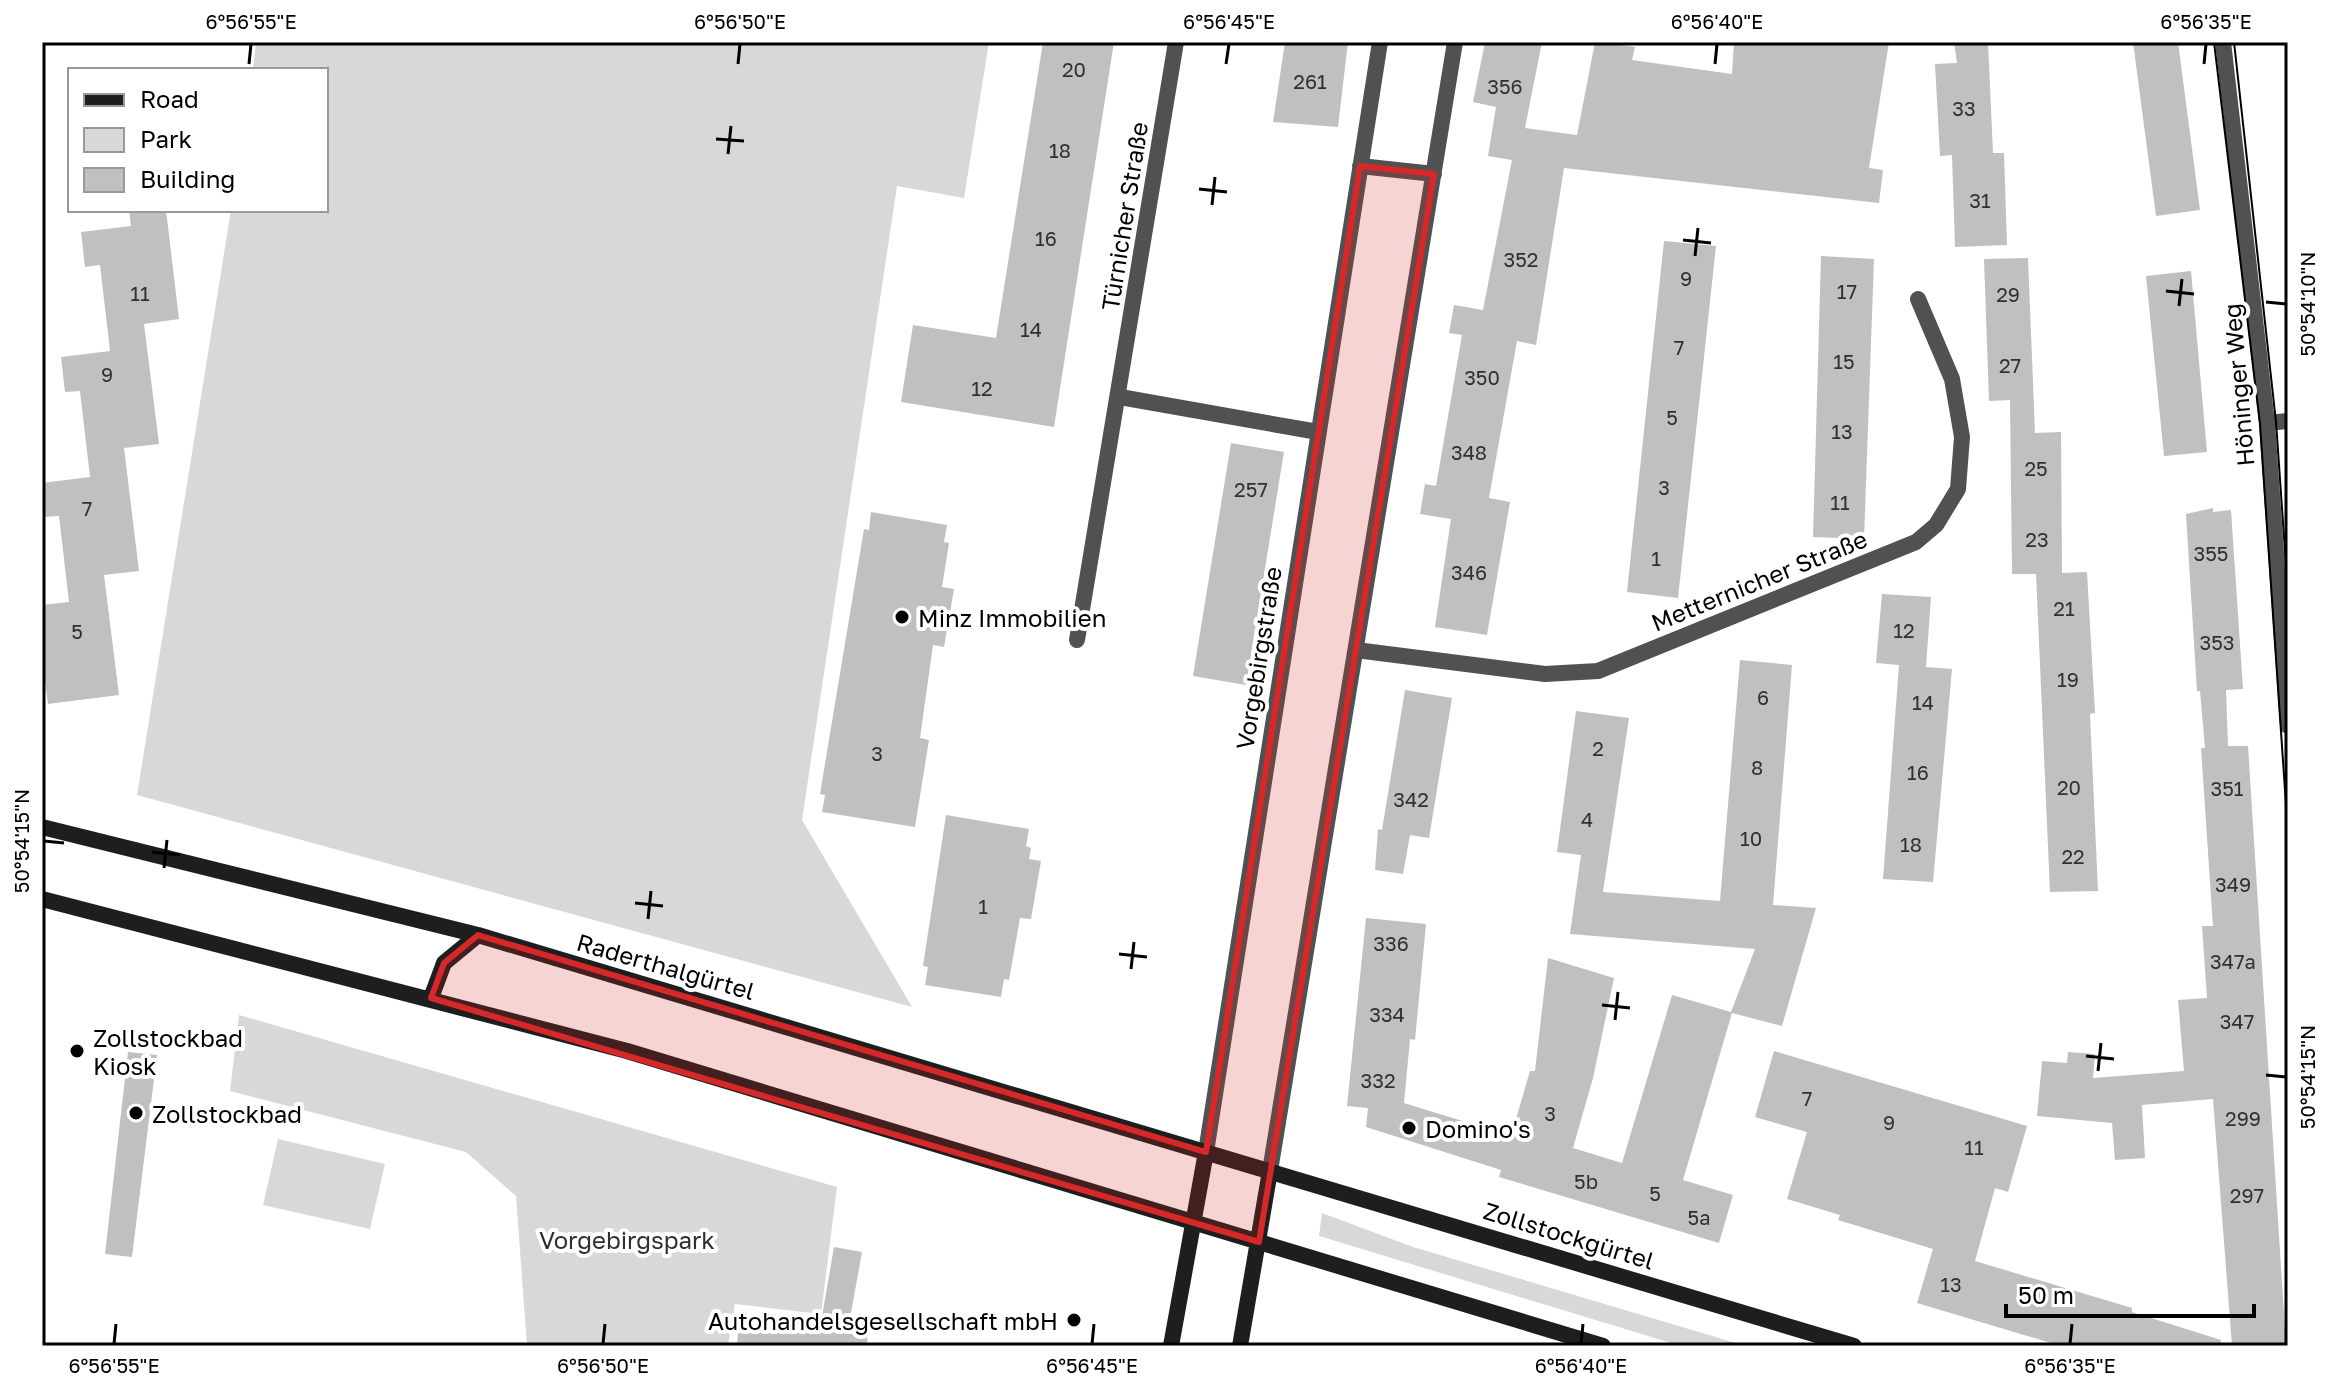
<svg xmlns="http://www.w3.org/2000/svg" width="2330" height="1388" viewBox="0 0 2330 1388" font-family="'Golos Text',sans-serif">
<style>
.green{fill:#d8d8d8}
.building{fill:#c0c0c0}
.lines{fill:none;stroke-linecap:round;stroke-linejoin:round}
.minor{stroke:#515151;stroke-width:16}
.tertiary{stroke:#515151;stroke-width:16}
.secondary{stroke:#1e1e1e;stroke-width:16}
.tram{stroke:#000;stroke-width:2}
.marked{fill:#d62828;fill-opacity:0.2;stroke:#d62828;stroke-width:6;stroke-linejoin:round}
.ticks{fill:none;stroke:#000;stroke-width:3}
.poi-dot{fill:#000;stroke:#fff;stroke-width:3}
.labels{text-anchor:middle;dominant-baseline:central;stroke-width:8;stroke-linejoin:round;paint-order:stroke}
.number-label{font-size:20px;fill:#303030}
.street-label{font-size:24px;fill:#000;stroke:#fff}
.poi-label{font-size:24px;fill:#000;stroke:#fff;text-anchor:start}
.park-label{font-size:24px;fill:#2f2f2f;stroke:#fff}
.neatline{fill:none;stroke:#000;stroke-width:3}
.ticks-label{font-size:20px;text-anchor:middle;fill:#000}
</style>
<rect width="100%" height="100%" fill="#fff"/>
<!-- green -->
<path class="green" d="M256 42H989L964 198 897 186 802 820 912 1007 137 795 231 210H326V70H253Z
M239 1015 837 1187 821 1314 735 1304 728 1346H527L516 1196 466 1152 230 1091Z
M278 1139 385 1164 370 1229 263 1205Z
M1322 1213 1413 1247 1746 1346H1681L1319 1236Z"/>
<!-- building -->
<path class="building" d="M1043 42H1114L1054 427 901 402 913 325 996 338Z
M1285 42H1348L1338 127 1273 122Z
M1485 42H1542L1525 128 1577 135 1595 42 1635 47 1632 60 1732 74 1734 42H1889L1869 168 1883 170 1879 203 1564 168 1536 345 1517 341 1489 498 1510 502 1487 635 1435 627 1451 519 1420 514 1425 484 1436 486 1462 335 1449 333 1454 305 1483 310 1512 160 1488 156 1496 107 1473 102Z
M1954 42H1988L1993 153H2004L2007 245 1955 247 1952 155 1940 156 1935 64 1957 63Z
M2133 42H2178L2200 210 2156 216Z
M129 210H166L179 319 144 324 159 444 124 448 139 571 104 575 119 695 48 704 42 657V605L69 602 59 516 44 517 42 483 90 477 80 391 65 392 61 357 110 351 100 265 85 267 81 232 131 226Z
M1664 241 1716 246 1678 598 1627 592Z
M1821 256 1874 259 1864 539 1813 537Z
M2028 258 2035 433 2061 432 2062 573 2087 572 2095 713 2090 714 2098 891 2050 892 2036 574H2012L2010 400 1989 401 1984 259Z
M2191 271 2207 452 2164 456 2146 276Z
M1231 443 1284 452 1246 685 1193 676Z
M2213 508V512L2231 510 2243 689 2226 690 2228 746H2248L2286 1346H2232L2213 1099 2142 1105 2145 1158 2115 1160 2112 1123 2037 1116 2042 1061 2067 1063 2068 1052 2095 1054 2093 1078 2184 1071 2178 1000 2207 998 2202 926H2213L2201 748H2205L2200 691H2197L2186 514Z
M871 512 947 525 944 542 949 543 942 587 954 589 944 647 933 645 920 738 929 740 915 827 822 812 825 795 820 794 864 529 869 530Z
M1882 594 1931 597 1926 667 1952 669 1933 882 1883 879 1899 665 1876 663Z
M1740 660 1792 665 1773 905 1816 908 1782 1026 1732 1013 1683 1180 1733 1195 1719 1243 1499 1177 1501 1170 1366 1127 1368 1108 1347 1106 1366 918 1426 924 1415 1040 1410 1039 1404 1103 1511 1136 1530 1071H1535L1548 958 1614 978 1593 1078 1573 1148 1622 1163 1672 995 1731 1012 1755 949 1570 934 1581 855 1557 852 1576 711 1629 718 1603 892 1720 901Z
M1405 690 1452 698 1429 838 1410 835 1403 874 1375 870 1378 829 1382 830Z
M946 815 1029 829 1026 846 1031 848 1029 859 1041 861 1031 919 1020 918 1009 980 1004 979 1001 997 925 985 928 967 923 966Z
M1774 1051 2027 1126 2008 1192 1995 1188 1975 1261 2132 1308V1312L2221 1340V1346H2061L1917 1303 1933 1249 1838 1220 1840 1215 1787 1199 1807 1132 1755 1117Z
M128 1052 157 1055 132 1257 105 1254Z
M834 1247 862 1252 849 1324 868 1325 867 1346H737L739 1317 821 1322Z"/>
<g class="lines">
<!-- minor -->
<path class="minor" d="M1120 397 1318 432
M2267 423 2288 421
M1077 640 1176 42
M1356 650 1545 674 1598 671 1916 542 1936 525 1958 489 1962 437 1952 379 1918 299"/>
<!-- tertiary -->
<path class="tertiary" d="M2223 42 2267 423 2288 726
M1360 166 1434 174
M1206 1152 1380 42
M1270 1171 1455 42"/>
<!-- secondary -->
<path class="secondary" d="M42 827 478 935 1854 1346
M42 899 627 1051 1603 1346
M431 998 444 963 478 935
M1171 1346 1206 1152
M1240 1346 1270 1171"/>
<!-- tram -->
<path class="tram" d="M2214 42 2260 424 2288 834
M2234 42 2276 422 2288 594"/>
</g>
<!-- marked area -->
<path class="marked" d="M1360 166 1434 174 1259 1242 431 998 444 963 478 935 1206 1152Z"/>
<!-- ticks -->
<path class="ticks" d="M249 64 251 44M738 64 740 44M1226 64 1229 44M1715 64 1717 44M2204 64 2206 44M716 139 744 141M728 154 731 126M1199 189 1227 192M1212 205 1215 177M1683 240 1711 243M1695 256 1698 228M2166 291 2194 294M2266 302 2286 304M2179 306 2182 279M44 841 64 843M152 852 180 855M164 868 167 840M635 903 663 906M648 919 651 891M1119 954 1147 957M1131 969 1134 942M1602 1005 1630 1008M1615 1020 1618 992M2086 1056 2114 1059M2098 1071 2101 1043M2266 1075 2286 1077M114 1344 116 1324M603 1344 605 1324M1092 1344 1094 1324M1581 1344 1583 1324M2070 1344 2072 1324"/>
<!-- markers -->
<g class="poi-dot">
<circle cx="902" cy="617" r="8"/>
<circle cx="77" cy="1051" r="8"/>
<circle cx="136" cy="1113" r="8"/>
<circle cx="1409" cy="1128" r="8"/>
<circle cx="1074" cy="1320" r="8"/>
</g>
<g class="labels">
<!-- number labels -->
<g class="number-label">
<text x="1074" y="69">20</text>
<text x="1310" y="81">261</text>
<text x="1505" y="86">356</text>
<text x="1964" y="108">33</text>
<text x="1060" y="150">18</text>
<text x="1980" y="200">31</text>
<text x="1046" y="238">16</text>
<text x="1521" y="259">352</text>
<text x="1686" y="278">9</text>
<text x="1847" y="291">17</text>
<text x="140" y="293">11</text>
<text x="2008" y="294">29</text>
<text x="1031" y="329">14</text>
<text x="1679" y="347">7</text>
<text x="1844" y="361">15</text>
<text x="2010" y="365">27</text>
<text x="107" y="374">9</text>
<text x="1482" y="377">350</text>
<text x="982" y="388">12</text>
<text x="1672" y="417">5</text>
<text x="1842" y="431">13</text>
<text x="1469" y="452">348</text>
<text x="2036" y="468">25</text>
<text x="1664" y="487">3</text>
<text x="1251" y="489">257</text>
<text x="1840" y="502">11</text>
<text x="87" y="508">7</text>
<text x="2037" y="539">23</text>
<text x="2211" y="553">355</text>
<text x="1656" y="558">1</text>
<text x="1469" y="572">346</text>
<text x="2064" y="608">21</text>
<text x="1904" y="630">12</text>
<text x="77" y="631">5</text>
<text x="2217" y="642">353</text>
<text x="2068" y="679">19</text>
<text x="1763" y="697">6</text>
<text x="1923" y="702">14</text>
<text x="1598" y="748">2</text>
<text x="877" y="753">3</text>
<text x="1757" y="767">8</text>
<text x="1918" y="772">16</text>
<text x="2069" y="787">20</text>
<text x="2227" y="788">351</text>
<text x="1411" y="799">342</text>
<text x="1587" y="819">4</text>
<text x="1751" y="838">10</text>
<text x="1911" y="844">18</text>
<text x="2073" y="856">22</text>
<text x="2233" y="884">349</text>
<text x="983" y="906">1</text>
<text x="1391" y="943">336</text>
<text x="2233" y="961">347a</text>
<text x="1387" y="1014">334</text>
<text x="2237" y="1021">347</text>
<text x="1378" y="1080">332</text>
<text x="1807" y="1098">7</text>
<text x="1550" y="1113">3</text>
<text x="2243" y="1118">299</text>
<text x="1889" y="1122">9</text>
<text x="1974" y="1147">11</text>
<text x="1586" y="1181">5b</text>
<text x="1655" y="1193">5</text>
<text x="2247" y="1195">297</text>
<text x="1699" y="1217">5a</text>
<text x="1951" y="1284">13</text>
</g>
<!-- street labels -->
<g class="street-label">
<text transform="translate(1124 216) rotate(-81)">Türnicher Straße</text>
<text transform="translate(2238 385) rotate(-95)">Höninger Weg</text>
<text transform="translate(1759 580) rotate(-22)">Metternicher Straße</text>
<text transform="translate(1258 658) rotate(-81)">Vorgebirgstraße</text>
<text transform="translate(666 966) rotate(16)">Raderthalgürtel</text>
<text transform="translate(1569 1235) rotate(17)">Zollstockgürtel</text>
</g>
<!-- poi labels -->
<g class="poi-label">
<text x="918" y="617">Minz Immobilien</text>
<text x="93" y="1037">Zollstockbad<tspan x="93" dy="28">Kiosk</tspan></text>
<text x="152" y="1113">Zollstockbad</text>
<text x="1425" y="1128">Domino's</text>
<text x="1058" y="1320" text-anchor="end">Autohandelsgesellschaft mbH</text>
</g>
<!-- park labels -->
<g class="park-label">
<text x="627" y="1239">Vorgebirgspark</text>
</g>
</g>
<!-- border -->
<rect width="2330" height="1388" fill="none" stroke="#ffffff" stroke-width="88"/>
<!-- legend -->
<rect x="68" y="68" width="260" height="144" fill="#ffffff" stroke="#999999" stroke-width="2"/>
<rect x="84" y="94" width="40" height="12" fill="#1e1e1e" stroke="#999999" stroke-width="2"/>
<text x="140" y="108" font-size="24" fill="#000000">Road</text>
<rect x="84" y="128" width="40" height="24" fill="#d8d8d8" stroke="#999999" stroke-width="2"/>
<text x="140" y="148" font-size="24" fill="#000000">Park</text>
<rect x="84" y="168" width="40" height="24" fill="#c0c0c0" stroke="#999999" stroke-width="2"/>
<text x="140" y="188" font-size="24" fill="#000000">Building</text>
<!-- scale -->
<path d="M2006 1304v12h248v-12" fill="none" stroke="#000000" stroke-width="4"/>
<text x="2018" y="1304" font-size="24" fill="#000000" stroke="#ffffff" stroke-width="6" paint-order="stroke">50 m</text>
<rect x="44" y="44" width="2242" height="1300" class="neatline"/>
<g class="ticks-label">
<text x="251" y="29">6°56'55"E</text>
<text x="740" y="29">6°56'50"E</text>
<text x="1229" y="29">6°56'45"E</text>
<text x="1717" y="29">6°56'40"E</text>
<text x="2206" y="29">6°56'35"E</text>
<text transform="translate(2308 304) rotate(-90)" y="7">50°54'10"N</text>
<text transform="translate(22 841) rotate(-90)" y="7">50°54'15"N</text>
<text transform="translate(2308 1077) rotate(-90)" y="7">50°54'15"N</text>
<text x="114" y="1373">6°56'55"E</text>
<text x="603" y="1373">6°56'50"E</text>
<text x="1092" y="1373">6°56'45"E</text>
<text x="1581" y="1373">6°56'40"E</text>
<text x="2070" y="1373">6°56'35"E</text>
</g>
</svg>
